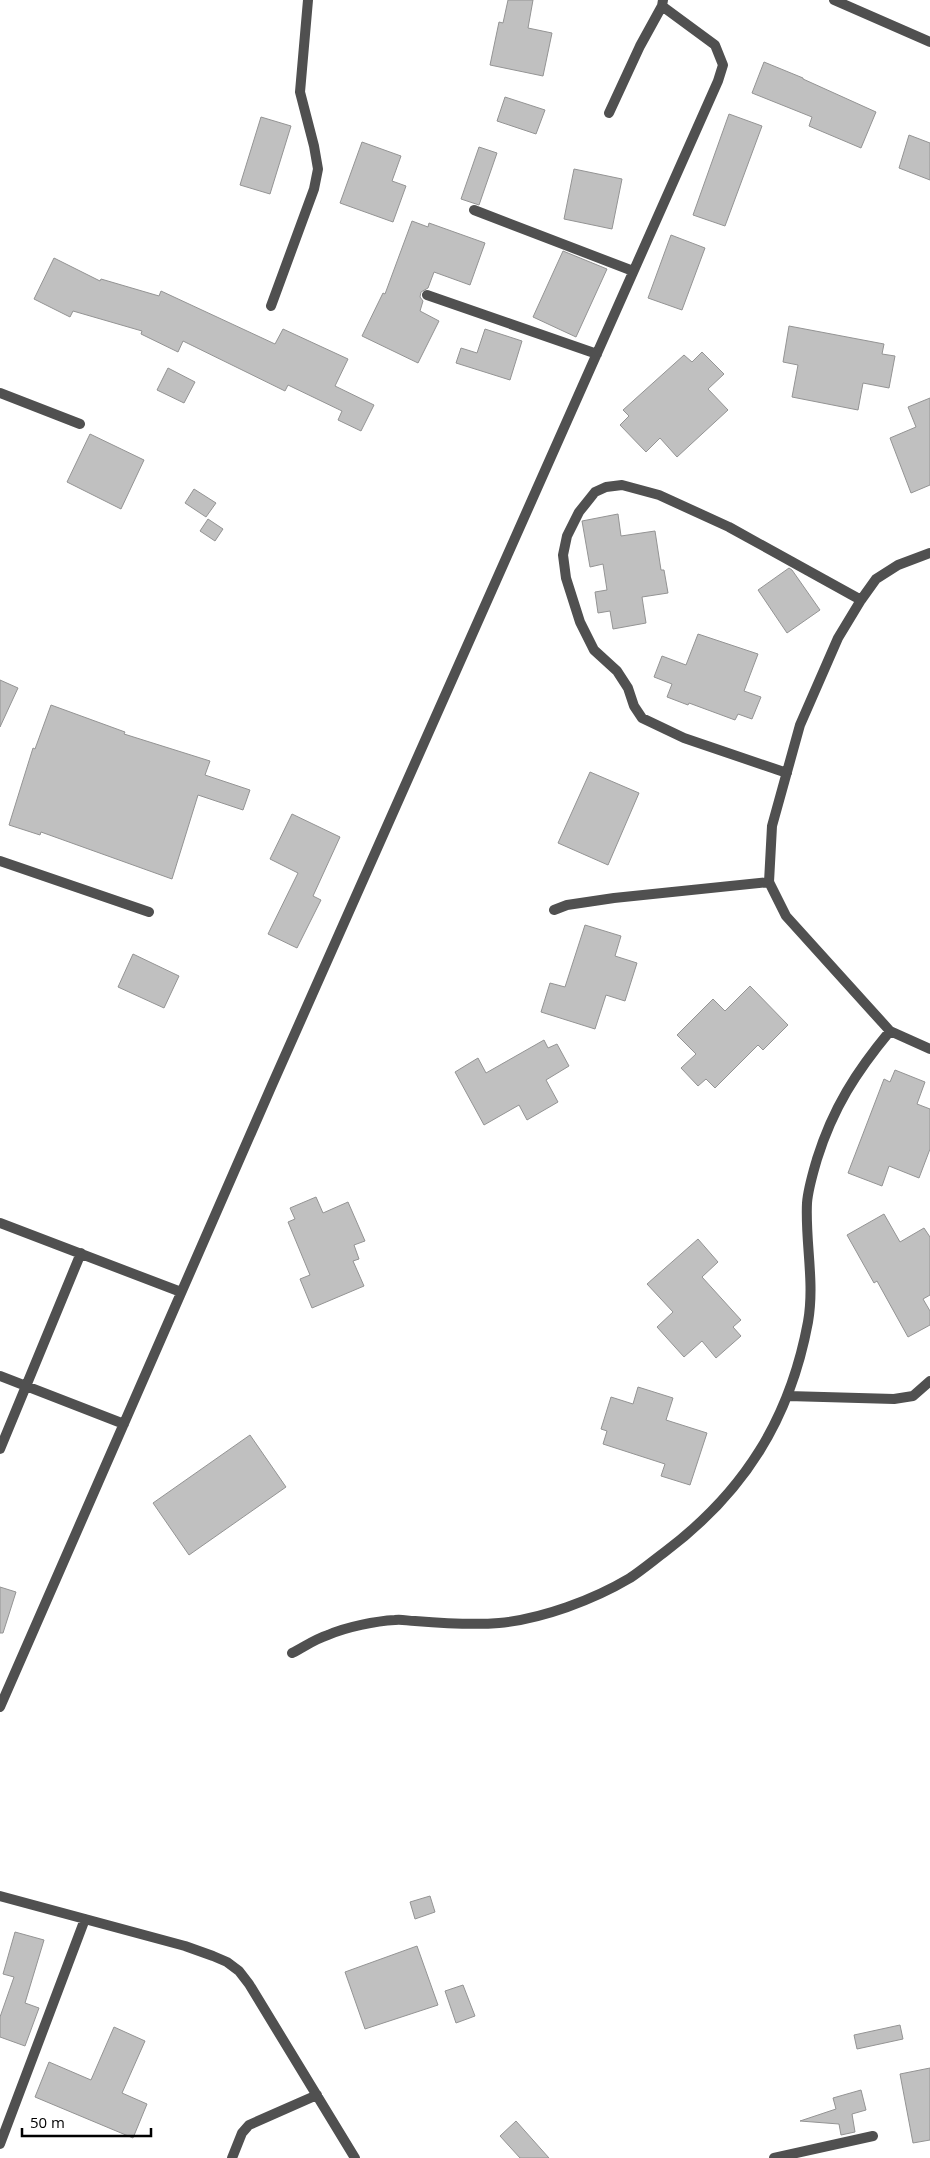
<svg xmlns="http://www.w3.org/2000/svg" width="930" height="2158" viewBox="0 0 930 2158" font-family="'Open Sans',sans-serif">
<style>
.building{fill:#c0c0c0;stroke:#949494}
.lines{fill:none;stroke-linecap:round;stroke-linejoin:round}
.minor{stroke:#505050;stroke-width:10}
</style>
<rect width="100%" height="100%" fill="#fff"/>
<!-- building -->
<path class="building" d="M508 0H533L528 28 552 33 543 76 490 65 499 22 503 23Z
M764 62 803 78V79L876 112 861 148 809 126 812 117 752 93Z
M505 97 545 110 536 134 497 121Z
M729 114 762 126 725 226 693 215Z
M261 117 291 126 270 194 240 185Z
M909 135 930 143V180L899 168Z
M362 142 401 156 392 181 406 186 393 222 340 203Z
M479 147 497 153 479 205 461 199Z
M574 169 622 179 612 229 564 219Z
M412 221 428 227 429 223 485 243 470 285 434 272 428 288 421 292 420 297 423 301 420 311 439 321 418 363 362 336 383 293 385 294Z
M671 235 705 248 682 310 648 298Z
M563 251 607 269 576 337 533 317Z
M54 258 100 281 101 279 159 296 161 291 275 344 283 329 348 359 335 386 374 405 361 431 338 420 342 411 288 385 285 391 183 341 178 352 141 334 142 331 73 311 70 317 34 299Z
M789 326 884 344 882 354 895 356 889 388 863 383 858 410 792 397 798 365 783 362Z
M485 329 522 341 510 380 456 363 461 348 477 353Z
M702 352 724 374 708 389 728 410 677 457 660 438 646 452 620 425 629 416 623 410 684 355 692 362Z
M168 368 195 382 184 403 157 390Z
M930 398V485L911 493 890 438 916 427 908 407Z
M90 434 144 460 121 509 67 482Z
M194 489 216 503 206 517 185 503Z
M618 514 621 536 655 531 661 570H664L668 593 642 597 646 623 613 629 610 611 598 613 595 592 607 590 603 564 590 567 582 521Z
M208 519 223 529 215 541 200 531Z
M789 568 792 570 820 610 787 633 758 590Z
M698 634 758 654 744 691 761 697 752 719 738 714 735 720 689 703 688 705 667 697 672 684 654 677 662 656 686 665Z
M0 680 18 688 0 727Z
M51 705 125 732 124 734 210 761 205 775 250 790 243 810 198 795 172 879 41 832 40 835 9 825 33 748 35 749Z
M590 772 639 793 608 865 558 843Z
M292 814 340 837 313 896 321 900 297 948 268 934 298 873 270 859Z
M585 925 621 936 615 956 637 963 625 1001 606 995 595 1029 541 1012 550 983 565 987Z
M133 954 179 976 164 1008 118 987Z
M750 986 788 1025 763 1050 758 1045 715 1088 706 1079 698 1086 681 1068 696 1054 677 1035 713 999 725 1011Z
M544 1040 548 1048 557 1044 569 1066 546 1080 558 1102 527 1120 519 1105 484 1125 455 1072 478 1058 486 1073Z
M895 1070 925 1082 917 1104 930 1109V1149L919 1178 889 1166 882 1186 848 1173 884 1079 890 1082Z
M316 1197 323 1213 348 1202 365 1241 354 1245 359 1259 353 1261 364 1286 312 1308 300 1279 310 1275 288 1222 295 1219 290 1208Z
M884 1214 900 1242 924 1228 930 1237V1295L923 1299 930 1311V1325L908 1337 877 1281 874 1283 847 1235Z
M698 1239 718 1262 702 1277 741 1320 733 1327 741 1336 716 1358 702 1341 684 1357 657 1327 673 1312 647 1284Z
M638 1387 673 1398 666 1420 707 1433 690 1485 661 1476 665 1464 603 1444 607 1431 601 1429 611 1397 633 1404Z
M250 1435 286 1487 189 1555 153 1503Z
M0 1587 16 1592 3 1633H0Z
M430 1896 435 1912 415 1919 410 1902Z
M15 1932 44 1940 25 2003 39 2008 25 2046 0 2037V2017L14 1977 3 1974Z
M417 1946 438 2005 365 2029 345 1972Z
M463 1985 475 2016 456 2023 445 1991Z
M900 2025 903 2039 857 2049 854 2035Z
M114 2027 145 2041 122 2093 147 2104 133 2138 35 2097 49 2062 91 2080Z
M930 2068V2140L913 2143 900 2074Z
M861 2090 866 2110 852 2114 855 2132 841 2135 839 2124 800 2121 836 2109 833 2098Z
M516 2121 549 2158H520L500 2136Z"/>
<g class="lines">
<!-- minor -->
<path class="minor" d="M834 0 930 42
M609 113 640 46 662 6
M474 210 633 271
M427 295 597 354
M271 306 314 189 318 169 314 146 300 92 308 0
M0 393 80 424
M930 553 898 565 876 579 861 600 838 638 800 725 772 826 769 882 786 916 890 1031 930 1049
M787 773 684 738 642 718 634 706 628 688 617 671 594 650 580 622 566 578 563 555 567 536 579 512 595 492 606 487 622 485 659 495 729 527 861 600
M0 861 149 912
M554 910 567 905 614 898 769 882
M0 1223 181 1292
M0 1376 124 1424
M788 1396 894 1399 913 1396 930 1381
M0 1449 81 1253
M292 1653C304 1647 315 1639 328 1635 346 1627 376 1621 395 1620 402 1619 408 1621 415 1621 440 1623 475 1625 499 1623 542 1619 593 1600 630 1578 642 1570 654 1560 666 1551 744 1492 790 1419 808 1322 815 1282 805 1242 807 1203 808 1189 813 1173 817 1159 833 1108 856 1072 890 1031
M0 1707 272 1085 718 81 723 65 715 45 662 6 663 0
M0 1896 185 1946 213 1956 227 1962 239 1971 249 1984 355 2158
M0 2144 85 1919
M232 2158 242 2133 249 2125 317 2095
M774 2158 873 2136"/>
</g>
<!-- scale -->
<path d="M22 2128v8h129v-8" fill="none" stroke="#000000" stroke-width="2.5"/>
<text x="30" y="2128" font-size="15" fill="#000000" stroke="#ffffff" stroke-width="4" paint-order="stroke">50 m</text>
</svg>
